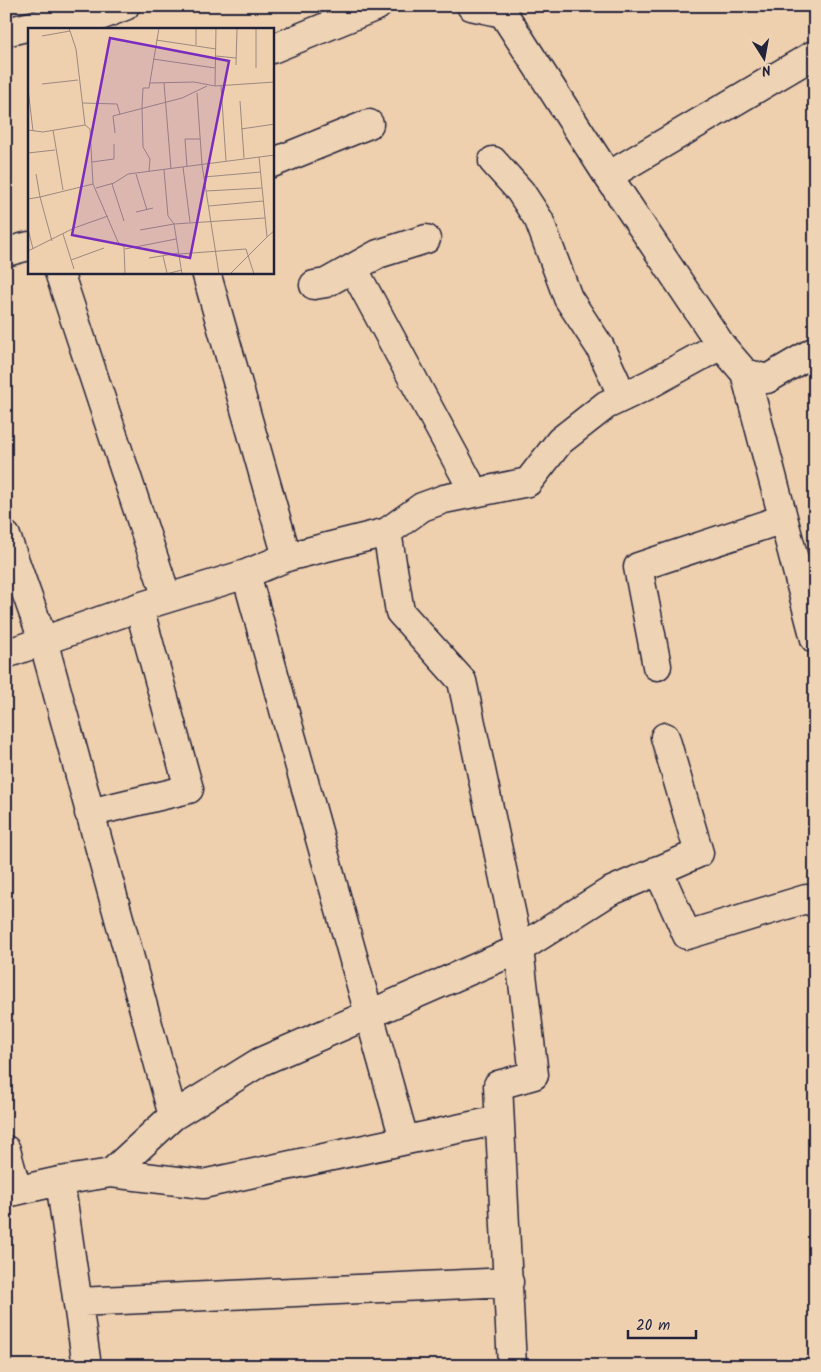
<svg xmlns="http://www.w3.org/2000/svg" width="821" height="1372" viewBox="0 0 821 1372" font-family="Kalam,sans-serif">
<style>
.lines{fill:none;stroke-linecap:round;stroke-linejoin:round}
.minor-casing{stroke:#22223b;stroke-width:31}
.minor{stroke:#eed3b5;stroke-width:28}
.inset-road{fill:none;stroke:#9c8a80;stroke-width:1}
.view{fill:#7b2cbf;fill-opacity:0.15;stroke:#7b2cbf;stroke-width:2.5}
.inset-edge{fill:none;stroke:#22223b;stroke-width:2.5}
</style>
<rect width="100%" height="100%" fill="#eecfae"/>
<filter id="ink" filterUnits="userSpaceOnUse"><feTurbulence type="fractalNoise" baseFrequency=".02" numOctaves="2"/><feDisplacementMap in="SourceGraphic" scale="10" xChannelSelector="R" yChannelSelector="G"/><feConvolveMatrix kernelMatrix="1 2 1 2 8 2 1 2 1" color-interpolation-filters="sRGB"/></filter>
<g filter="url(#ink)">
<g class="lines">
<defs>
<path id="minor" d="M471 6 503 13 608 176 721 345 745 373 815 639
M83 23 125 6
M6 32 80 14
M272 49 377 6
M493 161 520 191 539 220 568 298 600 347 623 397
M272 163 369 124
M608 176 815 54
M6 252 29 246
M353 268 474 492
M59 272 167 598
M206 272 287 557
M314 285 326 283 378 254 426 239
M745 373 767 379 815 351
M387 532 400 612 462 681 519 949 534 1075 498 1085 512 1366
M6 536 43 640 173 1116
M246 574 404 1139
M6 654 139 607 246 574 287 557 387 532 422 507 444 499 528 482 560 441 606 405 648 385 721 345
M657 666 638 567 783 519
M89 813 189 789 139 607
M658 870 687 935 806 899 815 903
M6 1150 17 1190
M111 1173 173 1116 260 1062 519 949 609 892 699 853 665 737
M60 1181 87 1366
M6 1193 60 1181 111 1173 203 1184 499 1120
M78 1302 509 1282"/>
</defs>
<!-- minor casing -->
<use href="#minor" class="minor-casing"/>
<!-- minor -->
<use href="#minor" class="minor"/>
</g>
</g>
<!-- overview -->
<g transform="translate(28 28)">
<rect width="246" height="246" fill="#eecfae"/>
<path class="inset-road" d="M41 0 48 21 57 97 62 101 65 156 90 214 96 219 97 246M14 8 42 3M128 12 188 21M168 17V0M188 28 208 30M125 31 187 40M208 37 209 0M228 40V0M122 55 166 54 187 58 247 54M136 55 143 141M14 56 50 52M187 58 188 0M193 58 198 133M0 61 5 103M169 65 174 137 191 246M212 73 216 130M54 75 89 76 92 86M213 101 247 96M0 102 15 104 57 97M25 102 35 162M87 105 85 88 154 70 179 58M0 125 27 122M231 129 239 209 247 202M64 134 86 131V116M155 139 162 194M159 139 157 111H172M136 142 140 188 146 196 154 246M121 143 122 131 115 119 114 79 115 60H121L131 0M108 146 119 182M176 149 233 144M84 156 96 193M68 160 86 155 100 146 247 127M178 163 234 160M0 171 12 169 8 146M181 178 235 173M108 184 125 180M0 201 5 221M112 202 146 196 237 190M35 206 46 241M24 213 12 169 65 156M97 221 148 211M0 223 46 200 80 188M151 226 218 221 226 246M135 228 139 245M121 230 151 225M43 232 76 220M138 246 154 242M202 246 239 209"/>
<path class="view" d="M82 10 201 33 162 230 44 207Z"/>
<rect width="246" height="246" class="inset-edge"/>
</g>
<!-- margin -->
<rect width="821" height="1372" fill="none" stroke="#eed3b5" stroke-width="25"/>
<rect x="12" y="12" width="796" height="1347" fill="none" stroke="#22223b" stroke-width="2" filter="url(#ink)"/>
<!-- north arrow -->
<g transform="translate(764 58) rotate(169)" stroke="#eed3b5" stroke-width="4" paint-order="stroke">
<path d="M0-4L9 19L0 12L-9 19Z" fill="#22223b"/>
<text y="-8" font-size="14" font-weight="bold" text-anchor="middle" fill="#22223b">N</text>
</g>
<!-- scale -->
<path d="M628 1330v8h68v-8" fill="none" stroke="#22223b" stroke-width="2.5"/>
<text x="636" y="1330" font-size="15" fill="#22223b" stroke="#eed3b5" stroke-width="4" paint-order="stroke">20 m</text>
</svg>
